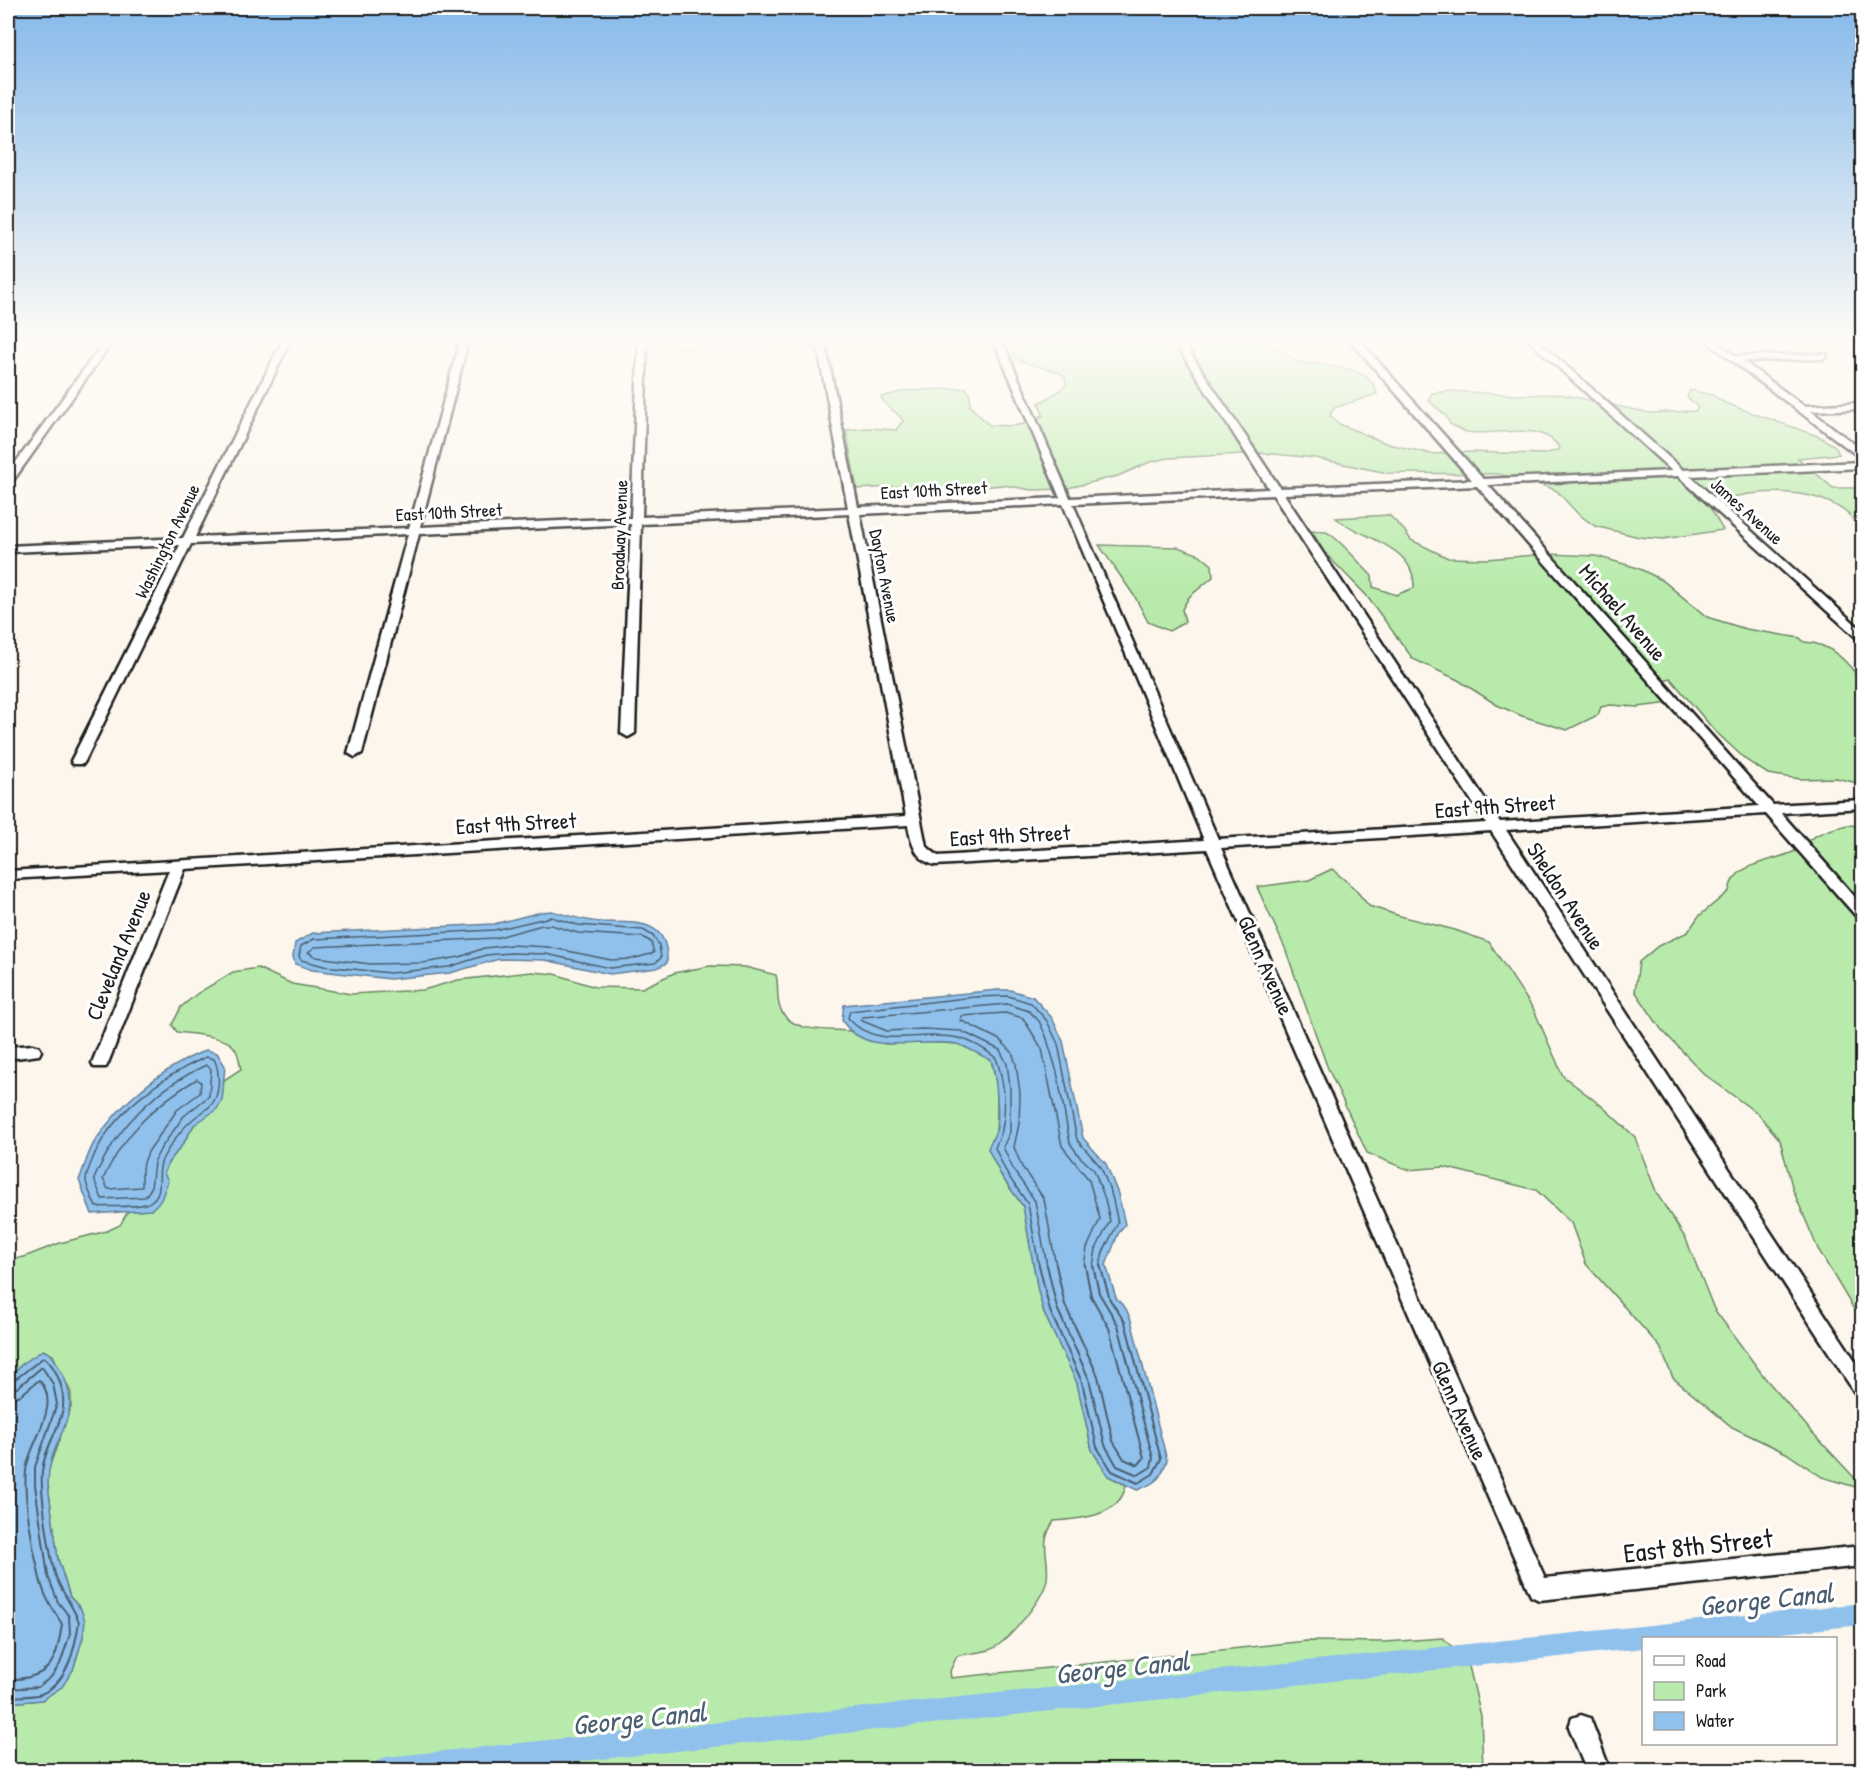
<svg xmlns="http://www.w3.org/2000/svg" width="1870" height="1778" viewBox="0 0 1870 1778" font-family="'Patrick Hand',sans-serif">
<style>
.green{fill:#b8ebab;stroke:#6a8464;stroke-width:1.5}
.water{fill:#90c1ec;stroke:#627f99;stroke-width:1.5}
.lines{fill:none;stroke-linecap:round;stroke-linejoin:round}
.shore-far1{stroke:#4a5e6f;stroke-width:1.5}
.shore{stroke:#4a5e6f;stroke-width:2}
.canal{fill:#90c1ec;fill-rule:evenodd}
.minor-casing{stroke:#1c1c1c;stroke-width:5}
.minor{fill:#fff;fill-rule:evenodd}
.labels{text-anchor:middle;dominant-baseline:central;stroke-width:6;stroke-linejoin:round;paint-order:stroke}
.far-street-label{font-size:18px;fill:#1c1c1c;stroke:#fff}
.street-label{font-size:22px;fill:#1c1c1c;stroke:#fff}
.near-street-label{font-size:27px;fill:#1c1c1c;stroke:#fff}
.near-water-label{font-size:28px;font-style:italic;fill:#4a5e6f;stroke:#fff}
</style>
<rect width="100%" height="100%" fill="#fcf6ec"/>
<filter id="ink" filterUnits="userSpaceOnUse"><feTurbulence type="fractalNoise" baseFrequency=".0167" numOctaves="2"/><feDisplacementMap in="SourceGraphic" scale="12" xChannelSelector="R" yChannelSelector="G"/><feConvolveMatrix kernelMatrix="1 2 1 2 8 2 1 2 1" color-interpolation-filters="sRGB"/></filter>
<g filter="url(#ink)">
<!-- green -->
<path class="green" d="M660 338H741L732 344V349L674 348Z
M980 338H1255C1263 341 1273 344 1280 350 1287 355 1291 360 1300 362 1322 367 1371 363 1377 394L1334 408 1330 415 1337 423 1388 444 1432 454 1461 452 1545 454 1560 449C1543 419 1496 437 1467 432 1462 431 1456 427 1450 424L1446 416 1428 400 1432 393 1451 391 1517 395 1560 394 1650 413 1695 411 1698 407 1687 397 1690 390 1712 395 1725 403 1820 437 1835 446 1839 454 1798 458 1833 488H1862V530C1832 483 1755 487 1708 504L1723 530 1663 539 1639 537 1595 526 1578 514 1557 491 1548 487 1498 474 1387 473 1315 458 1262 453 1169 458 1150 462 1118 476 1064 489 1032 490 1003 485 959 489H933L909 486 857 489 846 430 868 428 896 430 903 421C897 410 888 411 881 397L905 391 966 388 970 395V406L989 425C1011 426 1023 428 1043 415L1039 403 1058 392 1066 384 1065 378 1060 373 1017 360 1016 357 998 353Z
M1389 515 1404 530 1411 540 1448 558 1486 559 1548 554 1596 556 1638 568 1662 580 1707 617 1746 629 1800 638 1804 642C1831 643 1848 662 1862 682 1865 688 1862 771 1862 784L1836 778 1800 779 1768 774 1746 760 1714 730 1670 678 1656 684 1672 703 1637 707 1610 705 1601 707 1598 715 1567 730 1522 716 1497 705 1458 680 1413 659 1366 595 1324 552 1312 531C1316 532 1322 531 1326 532 1336 535 1362 566 1372 576L1373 587 1396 595 1414 588C1416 545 1361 539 1336 518Z
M1099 545 1178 547 1200 555 1212 565 1213 577 1189 597 1182 609 1185 622 1169 631 1148 622 1135 597Z
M1847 825 1862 826V1323L1818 1249 1793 1190 1780 1140 1758 1114 1704 1074 1661 1029 1635 991 1639 962 1658 946 1688 932 1698 917 1729 891C1732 863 1772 862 1793 852 1799 850 1803 844 1808 841 1819 832 1833 829 1847 825Z
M1332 869 1354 888 1369 906 1400 916 1455 930 1489 942 1534 1010 1563 1076 1603 1107 1635 1137 1657 1194 1686 1239 1714 1309 1765 1378 1811 1431 1862 1486V1489L1822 1477 1786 1453 1732 1427 1673 1378 1660 1347 1586 1264 1571 1223 1536 1190 1444 1167 1408 1170 1367 1153 1327 1066 1285 948 1257 887 1309 880Z
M710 966 745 967 776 975C779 986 776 998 780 1008 790 1034 829 1029 850 1031L854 1034 885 1044 922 1042 959 1044 991 1060 997 1086V1112L996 1131 988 1149 1002 1177 1023 1206 1038 1291 1044 1313 1077 1383 1092 1450 1108 1476 1126 1485C1120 1517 1080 1519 1054 1521 1038 1545 1050 1554 1047 1579 1045 1597 1006 1645 989 1650 979 1653 968 1653 957 1656L950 1671 951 1678 1307 1641 1385 1642 1443 1638 1468 1662 1481 1716 1483 1770H8V1703L42 1700 73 1670 83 1637 81 1609 70 1597 58 1559 48 1485V1471L71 1406V1393L53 1355 43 1350 21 1365 8 1379V1260L24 1257 60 1243 107 1231 120 1225 128 1211 151 1210 168 1163 183 1144 194 1125 222 1100 224 1080 241 1069C239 1061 239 1052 233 1046 224 1036 191 1034 177 1032L172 1025 181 1007 198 993 233 972 258 968 292 984 351 994 423 990 458 980 532 972 555 974 595 987 642 988 674 973Z"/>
<!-- water -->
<path class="water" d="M552 911C569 916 584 921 602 922 636 923 669 918 667 963L657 968 610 974 545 960 499 959 450 973 390 979 312 970 295 964 293 957 295 943 313 933 494 924 541 912Z
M998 990H1010L1033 997 1052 1018 1063 1041 1083 1138 1106 1164 1118 1194 1125 1224 1118 1234 1106 1265 1116 1298 1126 1309 1131 1320 1167 1460C1161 1479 1156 1483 1137 1490L1108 1476 1092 1450 1077 1383 1044 1313 1038 1291 1023 1206 1002 1177 988 1149C990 1142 994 1137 996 1131 1000 1118 996 1073 991 1060 982 1056 965 1046 957 1044 920 1037 865 1059 842 1020L844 1005Z
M206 1050 217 1053 225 1066 222 1100 217 1109 194 1125 183 1144 168 1163 164 1173 168 1181 161 1200 151 1210 92 1214 79 1180C84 1168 88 1152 95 1141 122 1101 161 1069 206 1050Z
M43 1350C52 1354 53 1358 58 1366 90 1417 47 1436 48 1485L58 1559 70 1597 81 1609 85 1621 83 1637 73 1670 62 1687 42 1700 8 1703V1379L21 1365Z"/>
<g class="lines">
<!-- shore-far1 -->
<path class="shore-far1" d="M551 917 578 925 643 930 653 936 659 945 661 958 655 963 610 968 546 954 510 953 486 955 449 967 390 973 324 966 301 960 299 956 301 946 314 939 494 930Z
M542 925H551L578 933 643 937 651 942 654 953 632 959 611 960 548 947 511 945 484 948 460 957 423 963 370 964 316 957 308 952 315 947 495 938Z
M206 1057 214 1059C220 1071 221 1096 210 1106 205 1111 197 1115 192 1120 181 1129 168 1148 162 1160 155 1175 166 1191 150 1202 142 1208 108 1206 96 1207 93 1199 87 1189 86 1181 86 1175 89 1168 91 1163 109 1114 161 1077 206 1057Z
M206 1065 211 1069 209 1096 184 1116 161 1148 154 1162 151 1188 145 1197 102 1199 94 1179C117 1126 154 1090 206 1065Z
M197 1079 201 1082 200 1093 177 1110 148 1152 142 1168V1187L108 1189 103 1179C124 1134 155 1104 197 1079Z
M1039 1266 1028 1204 1007 1174 995 1148C997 1142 1001 1136 1002 1130 1007 1107 1004 1080 996 1058 986 1050 972 1041 959 1038 921 1029 877 1052 848 1018L850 1011 975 997 1008 996 1031 1003 1047 1021 1058 1044 1077 1140 1101 1167 1112 1196 1118 1223 1103 1252 1100 1266
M1047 1266 1035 1201 1014 1171 1003 1147 1010 1132V1086L1007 1064 1000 1050 961 1031 922 1029 887 1031 860 1020 863 1017 1007 1004 1029 1011 1039 1021 1046 1036 1057 1072 1070 1143 1079 1156 1094 1170 1105 1199 1110 1221 1096 1249 1093 1266
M1056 1266 1044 1199 1022 1167 1014 1147 1019 1124 1020 1093 1016 1064 1012 1052 1000 1040 960 1020 962 1016 1005 1013 1023 1018 1042 1049 1062 1146 1089 1180 1100 1219 1087 1248 1084 1266"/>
<!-- shore -->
<path class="shore" d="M1039 1265 1050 1311 1082 1382 1097 1447 1112 1471 1138 1483 1153 1474 1161 1459 1125 1322 1110 1300 1100 1265
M1047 1265 1057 1308 1089 1379 1105 1445 1117 1466 1138 1475 1151 1467 1153 1458 1118 1325 1099 1293 1093 1265
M1056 1265 1065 1305 1098 1376 1113 1441 1124 1459 1138 1465 1144 1458 1109 1328 1091 1296 1085 1265
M8 1382 17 1378 44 1357C51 1363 56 1371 59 1380 74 1417 45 1438 42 1472 40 1489 50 1560 56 1577 62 1593 73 1606 79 1622 75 1648 68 1683 41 1694 32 1697 18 1696 8 1697
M8 1390 17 1388 42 1367 53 1384 57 1404 35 1467V1485L48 1576 58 1602 69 1616 70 1634 60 1664 51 1677 38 1687 8 1689
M8 1399 21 1395 39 1380C62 1403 32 1440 27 1465 21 1489 34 1554 40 1579 44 1596 53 1610 62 1624 56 1665 50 1677 8 1680"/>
<!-- canal -->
<path class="canal" d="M1862 1603V1625L1734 1638H1644V1648L498 1770H373L377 1761 386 1757Z"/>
<defs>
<path id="minor" d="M8 338H14L8 341Z
M107 338H115L12 482 8 483V473Z
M284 338H292L195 537 409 528 461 338H469L420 527 631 518 639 338H647L642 517 848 508 816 338H824L858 507 1060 498 993 338H1001L1070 498 1269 489 1172 338H1180L1280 488 1472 480 1348 338H1357L1483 479 1672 471 1526 338H1535L1683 470 1862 462V468L1690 476 1862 630V640L1858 639 1678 476 1488 485 1773 805 1862 800V808L1781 813 1862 905V919L1857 917 1766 814 1506 830 1862 1371V1395L1855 1393 1491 831 1221 848 1545 1578 1862 1546V1566L1539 1600 1531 1596 1207 849 935 865C915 860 911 842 908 825L185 869 108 1063 106 1067H94L92 1063 169 870 8 879V871L906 816 849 514 641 524 635 733 628 737 621 733 631 524 419 534 362 753 355 757 348 753 408 534 191 544 85 761 83 764H73L71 761 180 545 8 552V546L183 538ZM1477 486 1759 806 1500 822 1284 494ZM1273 495 1486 823 1218 839 1073 504ZM1063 504 1204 840 938 856 926 846 860 514Z
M1702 338H1711L1736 356 1826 354 1827 356 1823 359 1743 361 1804 406 1862 403V409L1811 411 1862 450V457L1858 456Z
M33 1045 39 1047 41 1051 39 1055 8 1059V1047Z
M1581 1715 1590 1718 1610 1770H1586L1569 1727 1572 1718Z"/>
</defs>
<!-- minor casing -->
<use href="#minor" class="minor-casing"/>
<!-- minor -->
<use href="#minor" class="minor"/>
</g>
</g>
<!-- sky -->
<linearGradient id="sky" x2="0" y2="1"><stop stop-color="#85b9ea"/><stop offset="0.58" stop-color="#fefbf6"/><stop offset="1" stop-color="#fefbf6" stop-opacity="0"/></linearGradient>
<rect width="1870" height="587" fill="url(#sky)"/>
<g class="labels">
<!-- far-street labels -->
<g class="far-street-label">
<text transform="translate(934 490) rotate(-3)">East 10th Street</text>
<text transform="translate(1747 511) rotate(42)">James Avenue</text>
<text transform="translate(449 512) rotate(-3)">East 10th Street</text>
<text transform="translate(619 535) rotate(-88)">Broadway Avenue</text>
<text transform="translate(167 541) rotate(-64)">Washington Avenue</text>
<text transform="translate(885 576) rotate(79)">Dayton Avenue</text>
</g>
<!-- street labels -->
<g class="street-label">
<text transform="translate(1623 612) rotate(49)">Michael Avenue</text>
<text transform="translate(1495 806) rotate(-4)">East 9th Street</text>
<text transform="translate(516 823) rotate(-3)">East 9th Street</text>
<text transform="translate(1010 835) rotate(-3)">East 9th Street</text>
<text transform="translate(1566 896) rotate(57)">Sheldon Avenue</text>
<text transform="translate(118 955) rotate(-68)">Cleveland Avenue</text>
<text transform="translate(1266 965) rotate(66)">Glenn Avenue</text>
<text transform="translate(1460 1410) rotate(66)">Glenn Avenue</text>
</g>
<!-- near-street labels -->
<g class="near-street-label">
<text transform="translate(1698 1545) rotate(-6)">East 8th Street</text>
</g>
<!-- near-water labels -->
<g class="near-water-label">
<text transform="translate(1766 1599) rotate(-6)">George Canal</text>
<text transform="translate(1122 1667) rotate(-6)">George Canal</text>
<text transform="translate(639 1718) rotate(-6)">George Canal</text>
</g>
</g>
<!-- margin -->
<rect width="1870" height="1778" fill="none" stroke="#fff" stroke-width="30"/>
<rect x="15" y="15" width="1840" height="1748" fill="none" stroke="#1c1c1c" stroke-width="2" filter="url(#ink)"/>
<!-- legend -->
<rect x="1642" y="1637" width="195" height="108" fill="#ffffff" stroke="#a4a4a4" stroke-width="1.5"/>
<rect x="1654" y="1656" width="30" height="9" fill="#ffffff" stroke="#a4a4a4" stroke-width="1.5"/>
<text x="1696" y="1667" font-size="18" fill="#1c1c1c">Road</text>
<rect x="1654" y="1682" width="30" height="18" fill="#b8ebab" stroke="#a4a4a4" stroke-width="1.5"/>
<text x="1696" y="1697" font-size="18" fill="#1c1c1c">Park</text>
<rect x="1654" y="1712" width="30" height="18" fill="#90c1ec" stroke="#a4a4a4" stroke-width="1.5"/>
<text x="1696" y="1727" font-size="18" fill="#1c1c1c">Water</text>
</svg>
